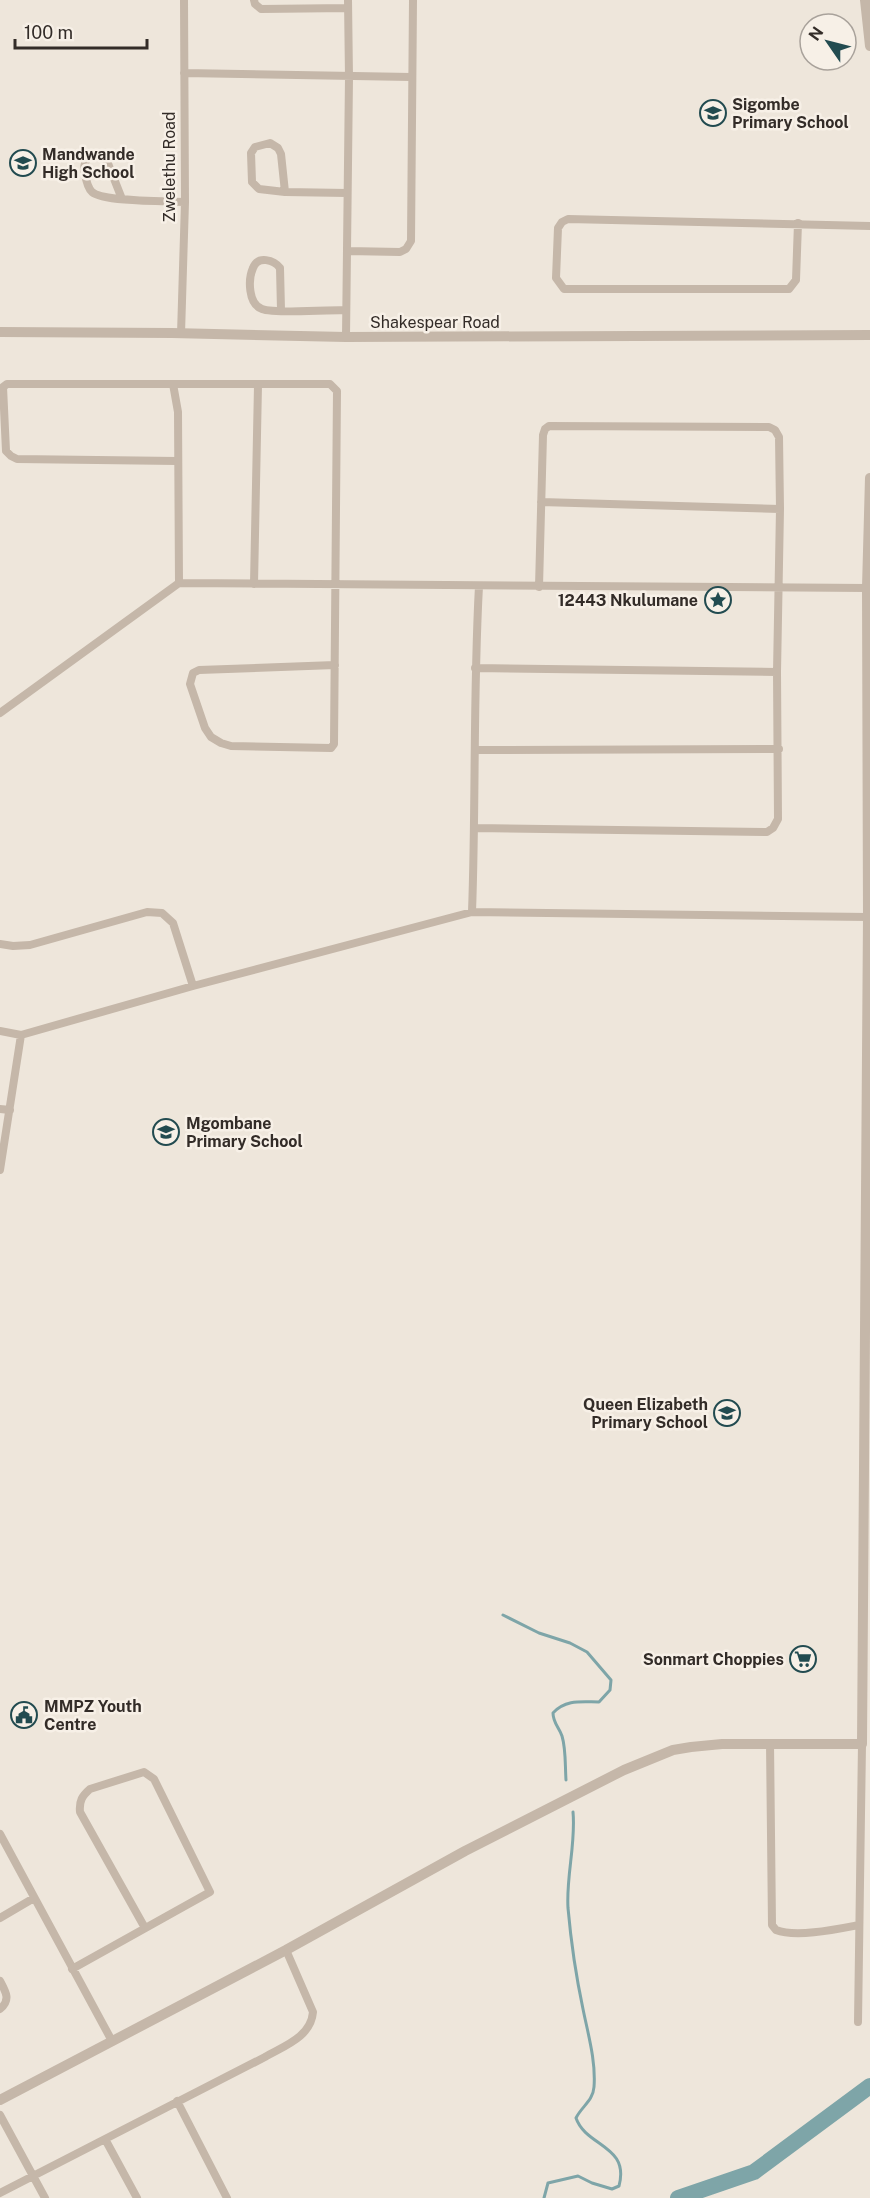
<svg xmlns="http://www.w3.org/2000/svg" width="870" height="2198" viewBox="0 0 870 2198" font-family="'Public Sans',sans-serif">
<style>
.lines{fill:none;stroke-linecap:round;stroke-linejoin:round}
.stream{stroke:#7ea5a8;stroke-width:3}
.river{stroke:#7ea5a8;stroke-width:16}
.minor{stroke:#c5b7a9;stroke-width:8}
.tertiary{stroke:#c5b7a9;stroke-width:10}
.labels{text-anchor:middle;dominant-baseline:central;stroke-width:5;stroke-linejoin:round;paint-order:stroke}
.poi-label{font-size:16px;font-weight:bold;fill:#332c28;stroke:#f7f0e7;text-anchor:start}
.street-label{font-size:16px;fill:#332c28;stroke:#f7f0e7}
</style>
<rect width="100%" height="100%" fill="#eee6db"/>
<g class="lines">
<!-- stream -->
<path class="stream" d="M503 1615 539 1633 570 1643 587 1652 611 1680 610 1690 599 1702C582 1702 566 1699 553 1713 553 1723 559 1727 562 1736 566 1749 565 1765 566 1780
M544 2198 548 2183 578 2176 592 2183 612 2189 619 2186C630 2145 586 2147 576 2118 582 2106 593 2101 594 2087 596 2061 588 2034 583 2009 576 1976 571 1942 568 1908 566 1876 576 1844 573 1812"/>
<!-- river -->
<path class="river" d="M678 2198 754 2172 870 2086"/>
<!-- minor -->
<path class="minor" d="M254 0 255 4 261 9 348 8
M184 73 411 77
M285 192 281 154 278 148 270 143 255 147 251 153 252 182 259 189 285 192 347 193
M122 199 107 161 100 153 92 154C85 160 83 165 85 174 86 180 88 188 92 192 103 202 167 201 185 202
M798 223 796 280 789 289H564L556 278 558 228 562 222 568 219 870 226
M348 251 400 252 406 249 411 241 413 0
M281 310 280 268C274 260 258 255 253 268 248 279 248 304 262 309 274 314 329 310 346 310
M181 334 185 202 184 0
M346 337 349 77 348 0
M173 384 178 412 179 583
M177 461 17 459 11 456 6 451 3 387 7 384H330L337 391 334 744 331 748 231 746 221 743 211 737 205 728 190 684 193 673 199 670 335 665
M541 502 780 509
M254 584 258 385
M475 668 777 672
M0 713 179 583 867 588
M476 750 779 749
M475 828 767 832 773 828 778 819 777 672 780 509 779 437 775 430 769 427 549 426 545 429 543 435 539 587
M472 912C476 803 473 695 479 586
M0 944 13 946 30 945 147 912 162 913 173 923 193 986
M0 1031 21 1035 193 986 472 912 868 917
M0 1109 10 1110
M0 1170 21 1035
M770 1743 772 1925 776 1930C796 1938 838 1929 859 1925
M0 1834 112 2041
M0 1918 34 1898
M72 1969 210 1892 154 1779 144 1772 90 1789C82 1796 79 1801 80 1812L145 1928
M0 1981C6 1992 11 2000 0 2009
M858 2022 862 1744
M177 2101 227 2198
M0 2115 45 2198
M105 2139 137 2198
M0 2193 265 2057C284 2046 311 2037 313 2012L286 1950"/>
<!-- tertiary -->
<path class="tertiary" d="M865 0 870 46
M0 332 172 333 346 337 870 335
M0 2100 286 1950 465 1851 624 1770 673 1750 691 1747 722 1744H862L868 917 867 588 870 478"/>
</g>
<!-- icons -->
<defs>
<symbol id="school-ring" viewBox="-11 -11 22 22"><circle r="9.5" fill="#f7f0e7" stroke="#224b50" stroke-width="1.5"/><path d="M0-5L7-2L0 1L-7-2ZM-4 1L0 2.5L4 1V4Q0 6-4 4Z" fill="#224b50"/></symbol>
<symbol id="sight-ring" viewBox="-11 -11 22 22"><circle r="9.5" fill="#f7f0e7" stroke="#224b50" stroke-width="1.5"/><path d="M0-6L1.8-2.2L6-1.7L2.9 1.2L3.7 5.4L0 3.3L-3.7 5.4L-2.9 1.2L-6-1.7L-1.8-2.2Z" fill="#224b50"/></symbol>
<symbol id="supermarket-ring" viewBox="-11 -11 22 22"><circle r="9.5" fill="#f7f0e7" stroke="#224b50" stroke-width="1.5"/><path d="M-6-5.5h2.5l.6 2H6L4.5 2H-2.5L-4.4-4H-6ZM-1.5 3.2a1.3 1.3 0 1 0 .1 0ZM3 3.2a1.3 1.3 0 1 0 .1 0Z" fill="#224b50"/></symbol>
<symbol id="civic-ring" viewBox="-11 -11 22 22"><circle r="9.5" fill="#f7f0e7" stroke="#224b50" stroke-width="1.5"/><path d="M-.6-6.5H3V-4.5H.6V-3L4-1V1h2V6H-6V1h2V-1L-.6-3ZM-1.2 2.5V6h2.4V2.5Z" fill="#224b50"/></symbol>
</defs>
<g fill-rule="evenodd">
<use href="#school-ring" x="698" y="98" width="30" height="30"/>
<use href="#school-ring" x="8" y="148" width="30" height="30"/>
<use href="#sight-ring" x="703" y="585" width="30" height="30"/>
<use href="#school-ring" x="151" y="1117" width="30" height="30"/>
<use href="#school-ring" x="712" y="1398" width="30" height="30"/>
<use href="#supermarket-ring" x="788" y="1644" width="30" height="30"/>
<use href="#civic-ring" x="9" y="1700" width="30" height="30"/>
</g>
<g class="labels">
<!-- poi labels -->
<g class="poi-label">
<text x="732" y="104">Sigombe<tspan x="732" dy="18">Primary School</tspan></text>
<text x="42" y="154">Mandwande<tspan x="42" dy="18">High School</tspan></text>
<text x="698" y="600" text-anchor="end">12443 Nkulumane</text>
<text x="186" y="1123">Mgombane<tspan x="186" dy="18">Primary School</tspan></text>
<text x="708" y="1404" text-anchor="end">Queen Elizabeth<tspan x="708" dy="18">Primary School</tspan></text>
<text x="784" y="1659" text-anchor="end">Sonmart Choppies</text>
<text x="44" y="1706">MMPZ Youth<tspan x="44" dy="18">Centre</tspan></text>
</g>
<!-- street labels -->
<g class="street-label">
<text transform="translate(169 167) rotate(-90)">Zwelethu Road</text>
<text x="435" y="322">Shakespear Road</text>
</g>
</g>
<!-- north arrow -->
<g transform="translate(828 42) rotate(305)"><circle r="28" fill="#f7f0e7" stroke="#a9a29b" stroke-width="1.5"/>
<path d="M0-4.5L10 22L0 15L-10 22Z" fill="#224b50"/>
<text y="-9" font-size="16" font-weight="bold" text-anchor="middle" fill="#332c28">N</text>
</g>
<!-- scale -->
<path d="M15 39v9h132v-9" fill="none" stroke="#332c28" stroke-width="3"/>
<text x="24" y="39" font-size="18" fill="#332c28" stroke="#f7f0e7" stroke-width="4.5" paint-order="stroke">100 m</text>
</svg>
